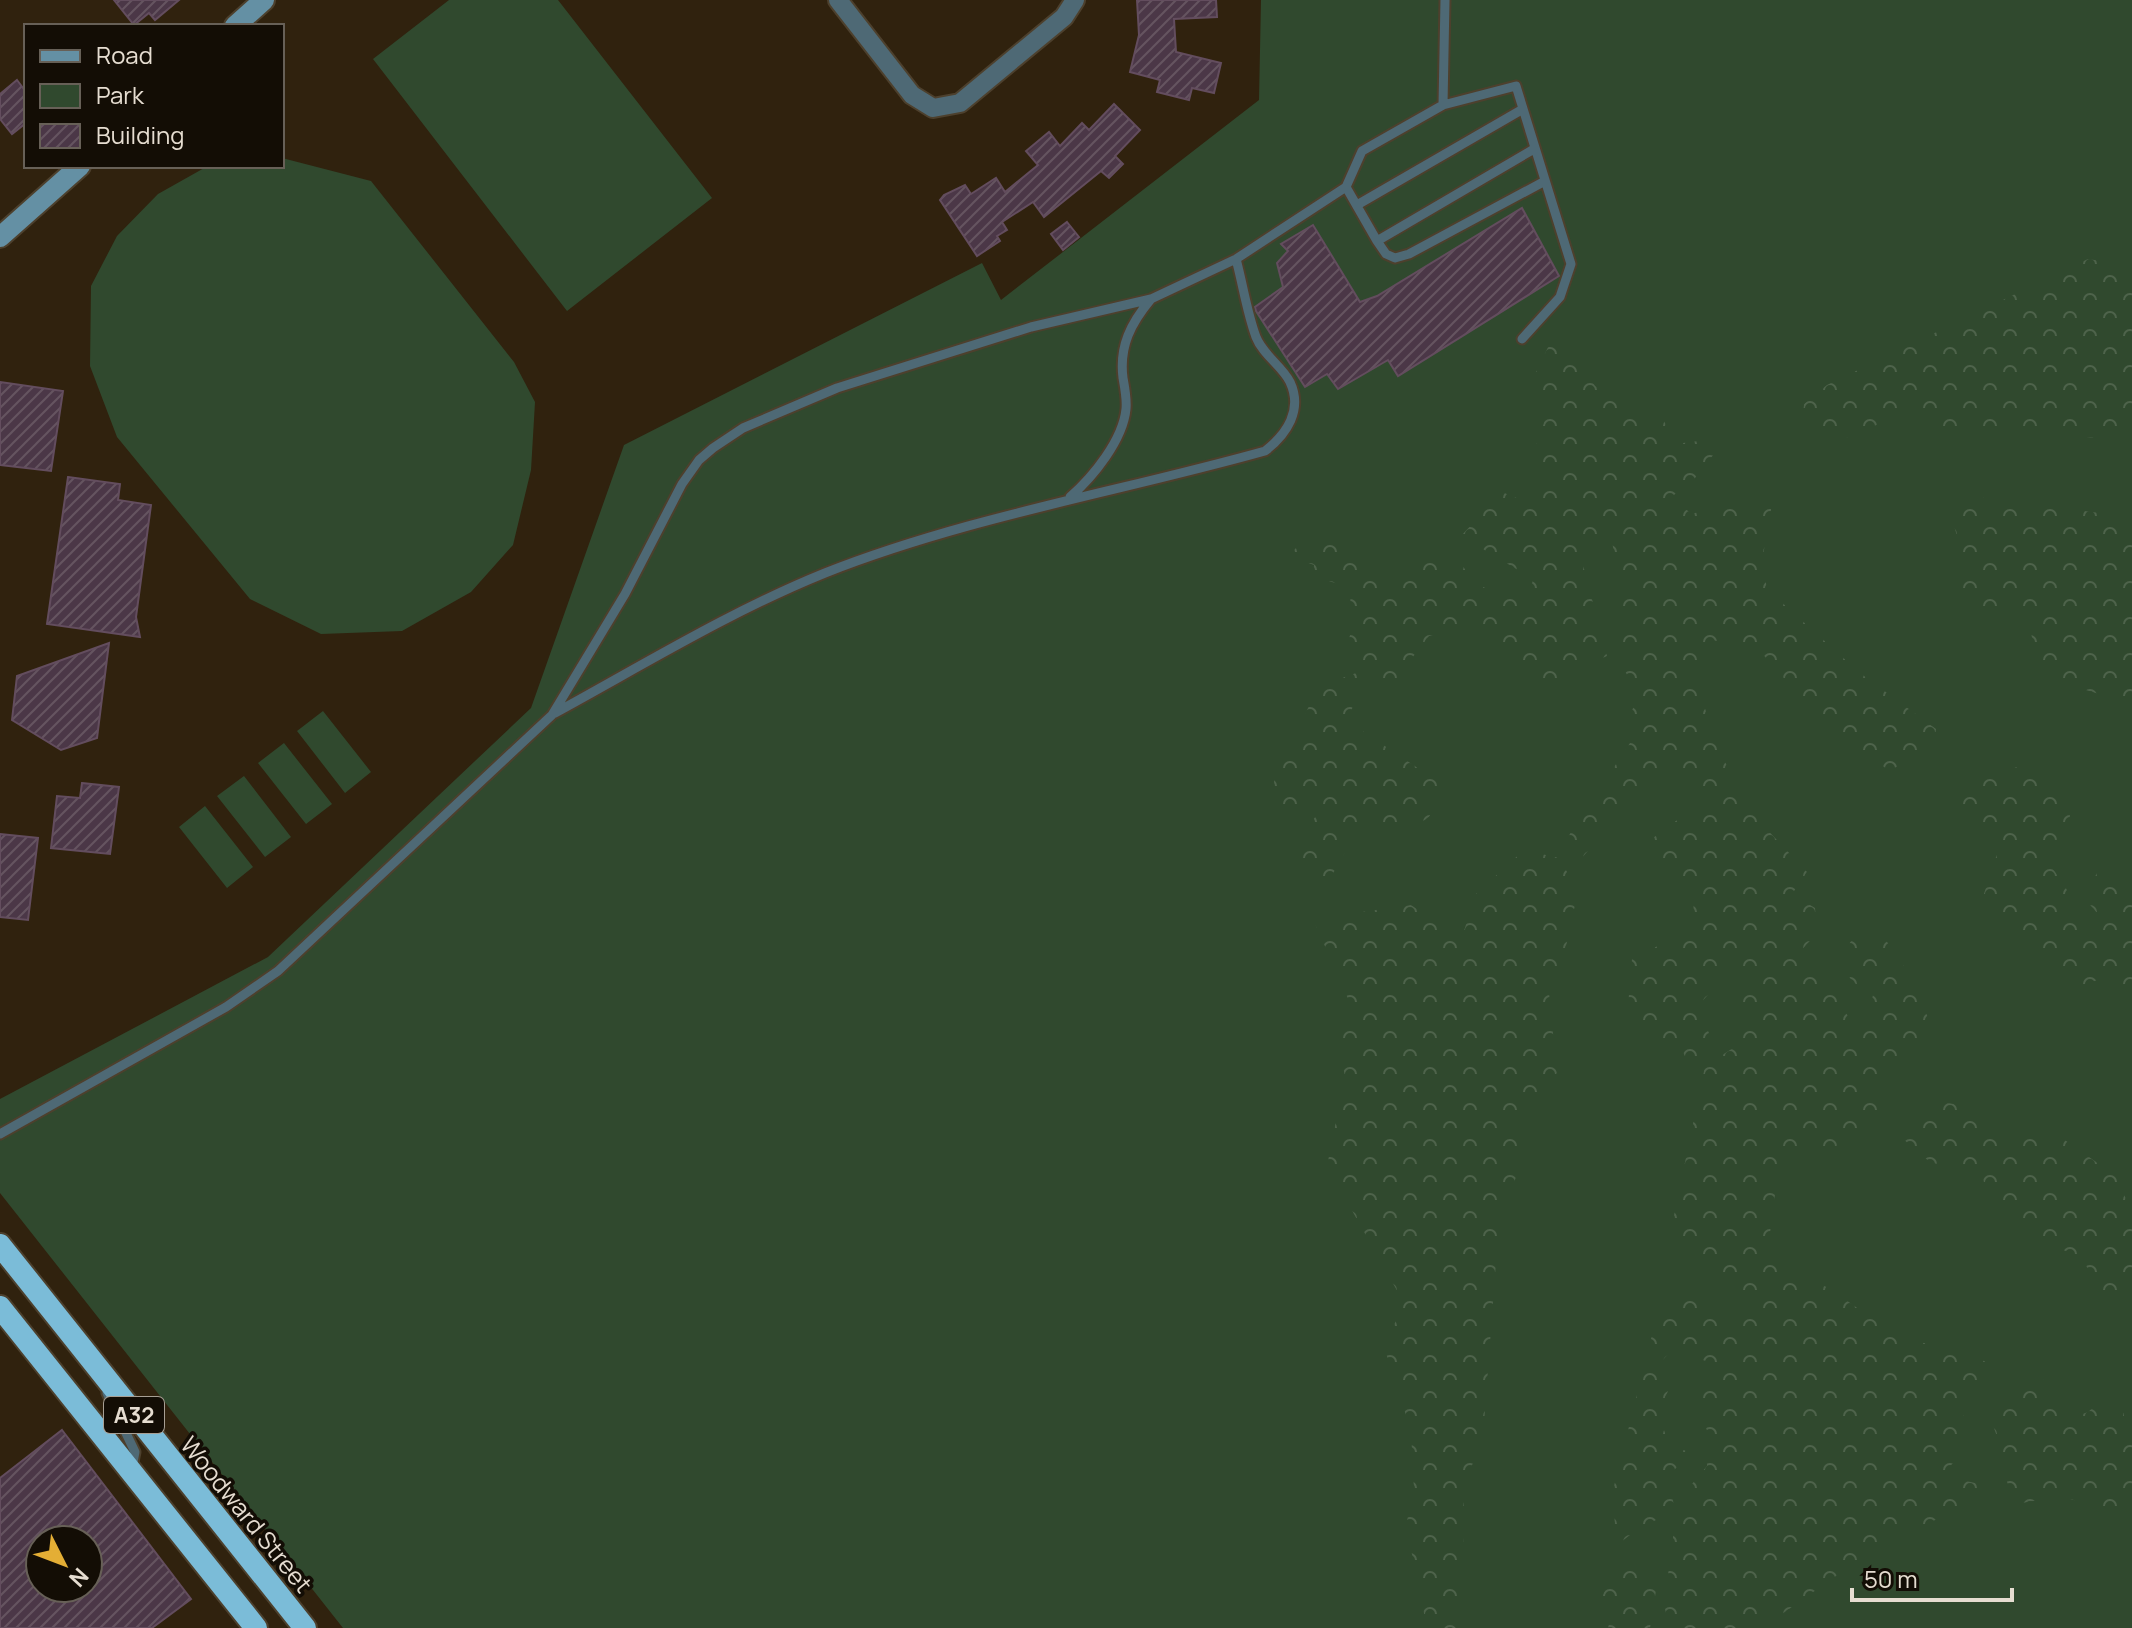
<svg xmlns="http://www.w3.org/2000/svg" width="2132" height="1628" viewBox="0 0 2132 1628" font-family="Manrope,sans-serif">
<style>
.green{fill:#30492e}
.forest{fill:url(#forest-crowns)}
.building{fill:url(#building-hatch);stroke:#634d5e;stroke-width:2;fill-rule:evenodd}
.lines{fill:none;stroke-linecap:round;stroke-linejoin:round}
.service-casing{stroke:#4d402d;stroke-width:13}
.minor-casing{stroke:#4d402d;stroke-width:22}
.secondary-casing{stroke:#4d402d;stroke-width:24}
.trunk-casing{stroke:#4d402d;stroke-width:26}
.service{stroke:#4e6975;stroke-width:9}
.minor{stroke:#4e6975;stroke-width:18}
.secondary{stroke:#6490a4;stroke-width:20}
.trunk{stroke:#7bbcd8;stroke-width:22}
.labels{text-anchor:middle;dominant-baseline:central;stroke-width:7;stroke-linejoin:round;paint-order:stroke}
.shield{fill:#130d05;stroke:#a79f94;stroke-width:2}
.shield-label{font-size:22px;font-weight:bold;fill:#e6ddd1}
.street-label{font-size:24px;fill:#e6ddd1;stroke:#130d05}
</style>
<defs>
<pattern id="forest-crowns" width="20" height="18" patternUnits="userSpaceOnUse" patternTransform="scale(2)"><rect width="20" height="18" fill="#30492e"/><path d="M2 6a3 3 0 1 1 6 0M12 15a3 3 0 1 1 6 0" fill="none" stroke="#4e634b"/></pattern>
<pattern id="building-hatch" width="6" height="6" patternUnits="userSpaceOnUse" patternTransform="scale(2)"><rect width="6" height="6" fill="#4b3747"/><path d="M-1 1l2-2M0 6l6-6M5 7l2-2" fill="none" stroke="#655460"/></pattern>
</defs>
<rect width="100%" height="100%" fill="#30220e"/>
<!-- green -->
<path class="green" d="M449 0H558L712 198 567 311 373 59Z
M1261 0H2132V1628H343L0 1193V1099L268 957 531 708 624 445 982 263 1001 300 1259 100Z
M282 158 371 181 514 362 535 402 531 470 513 545 471 592 402 631 321 634 250 599 117 437 90 366 91 286 117 236 158 194 206 167 282 166Z
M323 711 371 772 345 793 297 731Z
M284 743 332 804 306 824 258 763Z
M244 776 291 837 265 857 217 796Z
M205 806 253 867 227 888 179 827Z"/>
<!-- forest -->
<path class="forest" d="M2088 259 2132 266V435L2100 438 1936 427 1912 410 1836 442 1801 434 1804 404 1827 385Z
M1550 343H1573L1595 386 1664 421 1675 444 1699 441 1714 454 1695 478 1669 499 1693 514 1731 497 1772 504 1762 561 1767 589 1860 673 1936 729 1933 752 1889 770 1838 739 1759 650 1712 640 1693 670 1718 750 1759 821 1807 872 1792 894 1815 908 1817 933 1797 955 1828 974 1851 1023H1866L1873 995 1853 982 1837 960 1852 940 1883 936 1909 974 1933 1029 1924 1044 1887 1060 1876 1086 1882 1095 1872 1135 1806 1155 1777 1179 1770 1233 1771 1264 1829 1288 1901 1339 1958 1349 1986 1362 1982 1395 1960 1398 1951 1410 1979 1423 1977 1436 1955 1443 1945 1455 1954 1462 1939 1478 1953 1494 1966 1481 1984 1485 1983 1501 1890 1538 1762 1628H1669L1664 1604 1674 1530 1687 1490 1707 1466 1708 1433 1696 1402 1706 1361 1671 1351 1658 1365 1671 1385 1658 1412 1669 1445 1692 1453 1674 1470 1656 1479 1670 1487 1675 1510 1635 1531 1616 1546 1613 1490 1652 1335 1682 1291 1722 1321 1739 1318 1742 1300 1700 1272 1672 1225 1705 1066 1741 1043 1743 974 1736 963 1698 1006 1715 1048 1689 1065 1677 1039 1671 1046 1627 1018 1632 959 1693 928 1694 887 1657 860 1653 838 1700 803 1693 784 1660 767 1574 867 1560 849 1630 743 1623 727 1639 697 1618 658 1623 613 1611 534 1583 565 1607 656 1546 684 1469 626 1429 636 1395 680 1358 683 1349 722 1449 789 1428 818 1406 831 1372 827 1355 834 1331 877 1320 878 1302 864 1303 833 1316 816 1318 806 1277 807C1268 756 1279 753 1319 726L1305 715 1317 687 1359 672 1341 658 1357 618 1350 609 1351 588 1313 576 1314 565 1289 556 1309 533 1407 582 1415 565 1452 550C1479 591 1480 592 1530 593L1533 579 1461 536 1502 492 1531 504 1545 474 1534 452 1550 404 1530 385Z
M1969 496 2115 515 2132 521V704L2043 677 2025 612 1994 617 1952 587 1964 558 1954 526Z
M2021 767 2071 801 2068 839 2040 841C2048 876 2067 873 2072 909L2100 933 2106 923 2084 898 2098 871 2115 877 2132 898V1013L2104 978 2076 987C2044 957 2020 926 1979 909L1998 851 1960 800 1980 771Z
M1524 850 1559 858 1578 891 1562 965 1549 993 1557 1073 1518 1110 1524 1156 1499 1222 1483 1437 1464 1486 1462 1628H1427L1406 1525 1414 1490 1411 1431 1384 1347 1404 1303 1327 1166 1345 1076 1334 1028 1349 1001 1313 919 1411 905 1461 940 1476 894Z
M1935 1101 1954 1104 1996 1134 2011 1128 2052 1131 2116 1176 2132 1213V1292L2112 1306 2097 1288 2082 1257 2028 1237 2005 1206 1990 1202 1980 1169 1931 1163 1902 1138 1913 1116 1927 1117Z
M2025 1378 2044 1380 2066 1420 2088 1412 2102 1400 2124 1413V1428L2132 1436V1517L2060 1496 2017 1504 1993 1451 1998 1439 1988 1412 2002 1396H2013Z
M1644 1564 1658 1578 1650 1628H1608L1610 1619 1597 1606 1615 1571Z"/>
<!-- building -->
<path class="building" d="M114 0H179L155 20 149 13 134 25Z
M1137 0H1216L1217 17 1174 19 1176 52 1221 63 1214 93 1192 88 1189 100 1157 92 1160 80 1130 72 1139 35Z
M17 80 26 92V123L12 134 0 119V94Z
M1114 104 1140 130 1115 156 1123 164 1109 178 1101 171 1044 217 1033 202 1002 222 1007 230 997 236 1000 241 977 256 940 200 944 195 965 185 971 194 996 178 1005 192 1038 165 1026 151 1049 132 1060 146 1082 123 1089 130Z
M1522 208 1559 276 1398 376 1388 360 1338 389 1327 374 1305 387 1256 311 1255 307 1283 287 1277 263 1288 251 1281 244 1313 225 1360 302 1377 296Z
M1067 222 1079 237 1063 250 1051 234Z
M0 382 63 391 51 471 0 465Z
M68 477 120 484 118 500 151 505 136 617 140 637 47 624Z
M109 643 97 738 61 750 12 720 17 676Z
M82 783 119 787 110 854 51 848 57 796 80 798Z
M0 834 38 838 28 920 0 917Z
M62 1430 191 1599 152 1628H0V1478ZM40 1540H88V1588H40Z"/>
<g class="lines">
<defs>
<path id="service" d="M1443 105 1445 0
M1346 187 1377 241 1534 149
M1357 205 1523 109
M1377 241 1386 254 1395 258 1409 254 1545 181
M1070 497C1093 477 1123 440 1126 409 1127 399 1125 389 1123 378 1119 346 1131 323 1151 299
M555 713C643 665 731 611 825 573 967 517 1119 492 1265 451 1287 434 1303 410 1290 382 1282 366 1263 355 1256 337 1247 313 1243 285 1236 259
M0 1134 226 1007 278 971 552 715 625 594 682 484 699 460 713 448 743 428 837 388 1031 327 1151 299 1236 259 1346 187 1362 151 1443 105 1516 86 1571 264 1560 297 1522 339
M107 1393 135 1452 132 1467"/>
<path id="minor" d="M838 0 912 95 933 108 960 103 1064 17 1075 0"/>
<path id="secondary" d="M235 26 264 0
M0 237 80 166"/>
<path id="trunk" d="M0 1245 305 1628
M0 1307 256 1628"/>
</defs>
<!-- service casing -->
<use href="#service" class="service-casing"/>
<!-- minor casing -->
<use href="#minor" class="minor-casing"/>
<!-- secondary casing -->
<use href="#secondary" class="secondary-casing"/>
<!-- trunk casing -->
<use href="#trunk" class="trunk-casing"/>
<!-- service -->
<use href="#service" class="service"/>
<!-- minor -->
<use href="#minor" class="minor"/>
<!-- secondary -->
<use href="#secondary" class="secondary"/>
<!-- trunk -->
<use href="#trunk" class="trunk"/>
</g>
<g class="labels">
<!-- shield labels -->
<rect class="shield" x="104" y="1397" width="60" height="36" rx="6"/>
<g class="shield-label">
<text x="134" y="1415">A32</text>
</g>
<!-- street labels -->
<g class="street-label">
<text transform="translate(247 1514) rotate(51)">Woodward Street</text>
</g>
</g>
<!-- legend -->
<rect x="24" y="24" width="260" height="144" fill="#130d05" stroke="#676057" stroke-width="2"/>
<rect x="40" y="50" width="40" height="12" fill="#6490a4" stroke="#676057" stroke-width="2"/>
<text x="96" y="64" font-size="24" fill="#e6ddd1">Road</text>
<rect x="40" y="84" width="40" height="24" fill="#30492e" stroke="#676057" stroke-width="2"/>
<text x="96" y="104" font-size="24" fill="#e6ddd1">Park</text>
<rect x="40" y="124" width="40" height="24" fill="url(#building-hatch)" stroke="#676057" stroke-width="2"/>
<text x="96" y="144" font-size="24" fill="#e6ddd1">Building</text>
<!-- north arrow -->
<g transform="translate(64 1564) rotate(132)"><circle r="38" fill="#130d05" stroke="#676057" stroke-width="2"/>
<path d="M0-6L14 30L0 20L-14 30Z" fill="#e4ae35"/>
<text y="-12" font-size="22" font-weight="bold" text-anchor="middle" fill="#e6ddd1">N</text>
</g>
<!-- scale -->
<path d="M1852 1588v12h160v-12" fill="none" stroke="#e6ddd1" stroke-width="4"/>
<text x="1864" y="1588" font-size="24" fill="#e6ddd1" stroke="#130d05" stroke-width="6" paint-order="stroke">50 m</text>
</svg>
